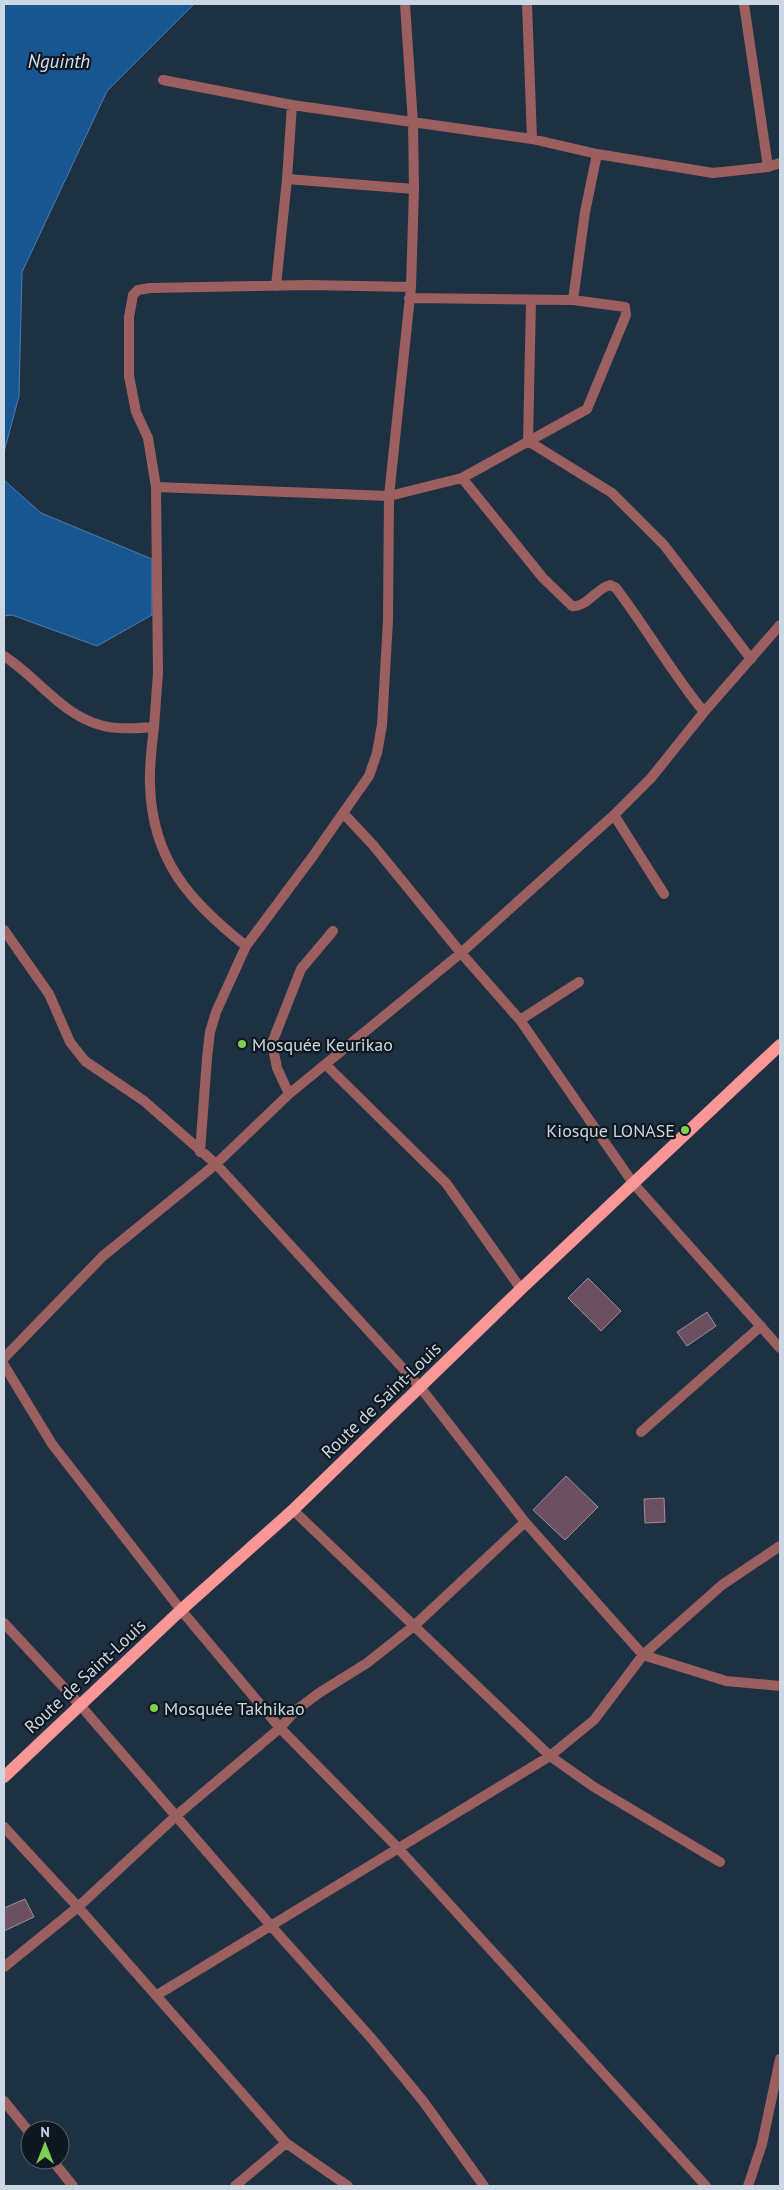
<svg xmlns="http://www.w3.org/2000/svg" width="784" height="2190" viewBox="0 0 784 2190" font-family="'PT Sans',sans-serif">
<style>
.water{fill:#185691;stroke:#4e7daa}
.building{fill:#6b5060;stroke:#a5899a}
.lines{fill:none;stroke-linecap:round;stroke-linejoin:round}
.street{stroke:#9c5f5f;stroke-width:10}
.primary{stroke:#f99696;stroke-width:12}
.poi-dot{fill:#7fd052;stroke:#0f1820;stroke-width:2}
.labels{text-anchor:middle;dominant-baseline:central;stroke-width:4.5;stroke-linejoin:round;paint-order:stroke}
.poi-label{font-size:18px;fill:#cbd7e3;stroke:#0f1820;text-anchor:start}
.street-label{font-size:18px;fill:#cbd7e3;stroke:#0f1820}
.water-label{font-size:19px;font-style:italic;fill:#d2e2f3;stroke:#0f1820}
</style>
<rect width="100%" height="100%" fill="#1d3143"/>
<!-- water -->
<path class="water" d="M4 4H194L107 91 22 272 19 396 4 452Z
M4 480 41 513 152 559V615L97 646 12 615 4 616Z"/>
<!-- building -->
<path class="building" d="M588 1278 621 1311 601 1331 568 1298Z
M707 1312 716 1326 687 1346 677 1332Z
M566 1476 598 1507 565 1540 533 1510Z
M664 1498 665 1522 645 1523 644 1499Z
M25 1899 34 1917 4 1931V1908Z"/>
<g class="lines">
<!-- street -->
<path class="street" d="M527 4 532 139
M744 4 768 167
M163 80 292 105 532 139 597 154 713 173 768 167 780 163
M287 179 414 189
M276 286 287 179 292 105
M409 298 573 300 585 212 597 154
M531 300 528 441 612 493 664 545 751 659
M462 478 543 578 572 606C586 608 597 588 610 585L616 588C647 629 672 673 704 712
M156 487 389 496 462 478 587 409 626 315 625 307 573 300
M4 656C37 677 61 714 100 725 117 730 136 728 154 727L158 673 156 487 148 438 136 412 129 376V317L133 295 138 290 150 288 309 285 411 287
M154 727C152 746 149 766 150 785 152 860 190 902 246 946
M343 813 369 776 377 753 382 725 388 620 389 496 411 287 414 189 413 123 405 4
M614 815 664 894
M4 930 49 994 70 1042 85 1061 144 1101 216 1164 420 1387 525 1522 643 1655 594 1720 550 1756 157 1995
M520 1020 579 982
M326 1065 446 1183 521 1289
M289 1094 277 1068 272 1043 301 969 333 931
M200 1152 207 1058 210 1032 216 1012 246 946 313 856 343 813 373 845 461 953 520 1020 633 1183 780 1348
M4 1358 103 1256 216 1164 289 1094 461 953 614 815 651 778 704 712 780 625
M4 1365 52 1444 181 1610 280 1728 398 1848 706 2186
M641 1432 761 1326
M293 1510 550 1756 594 1787 720 1862
M780 1546 722 1585 643 1655 726 1681 780 1686
M4 1623 80 1705 272 1927 372 2039 423 2101 484 2186
M4 1827 78 1907 286 2143 348 2186
M4 1967 78 1907 177 1815 280 1728 295 1711 319 1693 367 1663 415 1625 525 1522
M4 2101 30 2133
M52 2160 73 2186
M235 2186 286 2143
M748 2186 762 2144 780 2059"/>
<!-- primary -->
<path class="primary" d="M4 1777 181 1610 293 1510 521 1289 780 1045"/>
</g>
<!-- markers -->
<g class="poi-dot">
<circle cx="242" cy="1044" r="5"/>
<circle cx="685" cy="1130" r="5"/>
<circle cx="154" cy="1708" r="5"/>
</g>
<g class="labels">
<!-- poi labels -->
<g class="poi-label">
<text x="252" y="1044">Mosquée Keurikao</text>
<text x="675" y="1130" text-anchor="end">Kiosque LONASE</text>
<text x="164" y="1708">Mosquée Takhikao</text>
</g>
<!-- street labels -->
<g class="street-label">
<text transform="translate(381 1400) rotate(-44)">Route de Saint-Louis</text>
<text transform="translate(85 1676) rotate(-43)">Route de Saint-Louis</text>
</g>
<!-- water labels -->
<g class="water-label">
<text x="59" y="61">Nguinth</text>
</g>
</g>
<!-- border -->
<rect width="784" height="2190" fill="none" stroke="#cbd7e3" stroke-width="10"/>
<!-- north arrow -->
<g transform="translate(45 2145)"><circle r="24" fill="#0f1820" stroke="#5a646e"/>
<path d="M0-4L9 19L0 12L-9 19Z" fill="#7fd052"/>
<text y="-8" font-size="14" font-weight="bold" text-anchor="middle" fill="#cbd7e3">N</text>
</g>
</svg>
